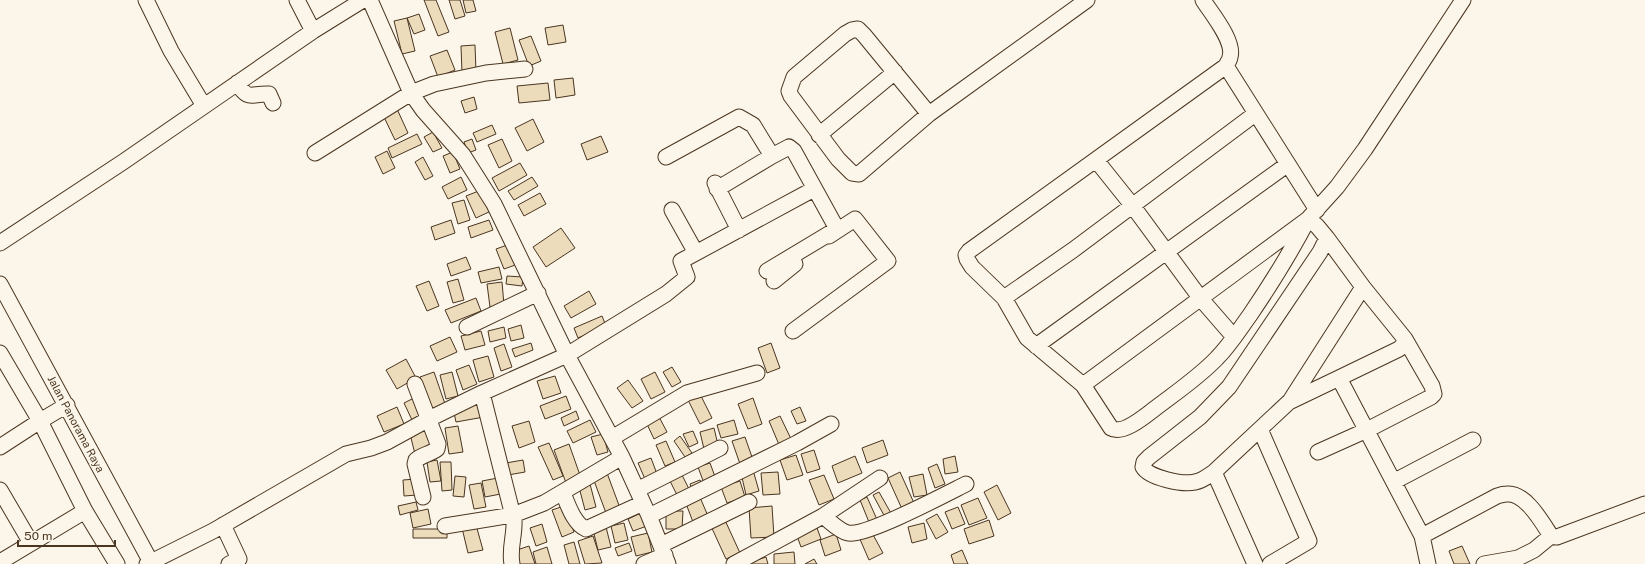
<svg xmlns="http://www.w3.org/2000/svg" width="1645" height="564" viewBox="0 0 1645 564" font-family="'Public Sans',sans-serif">
<style>
.building{fill:#ecdcbc;stroke:#4a3520}
.lines{fill:none;stroke-linecap:round;stroke-linejoin:round}
.minor-casing{stroke:#4a3520;stroke-width:17}
.minor{stroke:#fbf6e9;stroke-width:15}
.labels{text-anchor:middle;dominant-baseline:central;stroke-width:3;stroke-linejoin:round;paint-order:stroke}
.street-label{font-size:11px;fill:#4a3520;stroke:#fbf6e9}
</style>
<rect width="100%" height="100%" fill="#fbf6e9"/>
<!-- building -->
<path class="building" d="M424 0H436L449 32 438 36Z
M449 0H460L465 16 455 19Z
M463 0H473L476 11 466 13Z
M419 14 425 30 414 34 407 18Z
M407 18 415 51 402 54 394 21Z
M563 25 566 42 548 45 545 28Z
M510 28 518 60 503 64 495 32Z
M531 36 541 61 529 66 519 40Z
M475 45 476 72 462 73 461 46Z
M447 50 455 70 438 77 430 56Z
M573 78 575 95 556 98 554 80Z
M548 83 550 100 519 103 517 86Z
M474 97 477 109 465 113 461 101Z
M397 109 408 133 395 140 383 115Z
M533 119 544 142 527 151 515 128Z
M492 125 496 134 477 142 473 133Z
M433 132 442 148 433 152 424 137Z
M417 134 422 144 392 158 388 148Z
M601 136 608 152 587 160 581 144Z
M472 139 476 150 468 153 464 142Z
M502 139 512 161 499 168 488 145Z
M387 151 395 168 383 174 375 157Z
M453 152 460 169 450 173 443 156Z
M423 157 433 176 425 180 415 162Z
M520 163 527 175 499 191 492 178Z
M461 177 467 190 448 199 442 187Z
M532 177 538 186 514 200 508 191Z
M481 190 491 211 476 218 466 196Z
M540 193 546 204 524 216 518 205Z
M464 200 470 220 458 224 452 203Z
M451 220 455 233 435 240 431 227Z
M489 220 493 230 471 238 468 227Z
M561 228 575 248 546 267 533 247Z
M510 244 518 264 504 269 496 249Z
M466 257 471 269 451 276 447 264Z
M499 267 502 279 481 283 478 272Z
M507 276 523 277 522 286 506 284Z
M458 279 464 300 453 303 447 282Z
M429 281 439 306 427 311 416 286Z
M502 282 504 305 490 307 487 284Z
M589 291 596 304 571 318 564 306Z
M476 298 481 311 451 323 445 310Z
M602 316 606 326 578 338 574 328Z
M521 325 524 338 511 341 508 329Z
M504 327 506 338 490 342 488 331Z
M481 331 485 345 465 350 461 336Z
M450 337 457 352 437 361 430 346Z
M531 343 533 350 515 357 512 349Z
M771 343 780 368 767 373 758 348Z
M504 344 512 367 501 371 494 348Z
M488 356 494 377 479 382 473 360Z
M406 359 416 378 397 389 386 370Z
M469 365 477 384 463 390 456 370Z
M672 367 681 382 672 387 663 372Z
M434 372 445 404 431 409 420 377Z
M452 372 458 396 446 399 440 375Z
M655 372 665 392 651 399 641 379Z
M555 376 561 393 543 399 537 381Z
M628 380 643 401 632 408 617 388Z
M700 394 712 418 700 424 688 400Z
M566 396 571 409 545 419 540 406Z
M416 397 424 413 412 420 404 403Z
M753 398 762 424 748 429 738 404Z
M482 403 484 417 456 422 453 408Z
M397 407 404 424 384 432 377 416Z
M800 407 806 421 797 424 791 411Z
M576 411 579 419 564 426 561 418Z
M657 413 667 432 654 439 645 420Z
M780 416 792 441 780 447 769 421Z
M590 420 596 432 573 443 567 431Z
M734 420 738 434 721 438 717 425Z
M529 421 535 442 519 448 512 426Z
M458 426 463 452 449 454 445 428Z
M430 428 435 449 415 454 410 434Z
M714 428 718 445 704 449 700 432Z
M693 431 698 443 689 447 683 434Z
M603 434 608 452 597 455 591 437Z
M680 436 692 453 685 457 674 441Z
M745 437 753 460 740 464 732 441Z
M883 440 888 455 867 463 862 448Z
M666 441 675 462 665 466 656 445Z
M549 443 563 476 553 480 538 447Z
M569 444 581 478 566 483 554 450Z
M814 450 820 469 807 473 801 454Z
M796 455 803 475 787 480 780 460Z
M855 456 862 473 838 483 832 466Z
M955 456 958 472 945 474 943 459Z
M651 458 657 474 645 479 638 463Z
M437 460 441 481 430 482 427 462Z
M523 460 525 472 508 475 506 463Z
M440 462H451L452 490 442 491Z
M710 463 717 482 705 486 698 467Z
M937 464 945 484 935 488 928 468Z
M753 470 759 491 746 495 741 473Z
M778 472 780 494 763 495 761 473Z
M900 472 914 503 902 509 888 478Z
M607 473 620 508 606 513 593 478Z
M923 474 927 495 914 497 909 477Z
M682 475 690 491 678 497 670 481Z
M824 475 834 499 819 505 809 480Z
M455 476 466 477 464 497 453 496Z
M503 477 506 493 485 497 482 481Z
M416 479 417 495 404 496 403 480Z
M700 480 704 488 693 492 690 484Z
M740 481 745 497 727 503 721 487Z
M481 483 486 507 474 509 469 485Z
M590 484 596 507 585 510 579 487Z
M997 485 1011 513 998 520 984 492Z
M879 492 892 515 886 519 873 495Z
M699 495 708 516 693 522 685 501Z
M867 497 879 524 871 527 860 500Z
M978 498 987 518 969 525 961 505Z
M416 502 418 510 400 515 398 506Z
M564 506 574 532 562 537 552 510Z
M772 506 774 537 751 538 749 508Z
M958 507 965 524 952 529 945 512Z
M428 509 431 524 413 528 410 513Z
M666 511H683L682 529H666Z
M641 513 647 526 633 531 628 519Z
M937 514 948 532 936 539 926 520Z
M724 518 740 553 726 559 710 524Z
M989 520 994 536 969 544 964 529Z
M624 523 628 540 615 543 611 526Z
M924 523 927 539 912 543 908 527Z
M542 524 547 542 536 546 530 528Z
M476 525 483 550 468 553 462 528Z
M606 527 611 547 598 550 593 530Z
M817 528 821 539 801 547 797 536Z
M413 529H447V538H413Z
M871 531 883 553 869 560 859 537Z
M648 533 652 552 636 556 631 537Z
M836 534 841 550 825 556 820 540Z
M593 536 602 563 585 564 578 541Z
M574 542 580 564H569L564 545Z
M629 543 632 551 618 556 615 548Z
M529 546 535 564H518L514 551Z
M1462 546 1470 564H1454L1449 551Z
M547 547 552 564H536L533 552Z
M962 550 968 564H954L951 555Z
M794 552 795 564H774V554Z
M766 557 768 564H751V562Z
M814 559 817 564H805Z"/>
<g class="lines">
<defs>
<path id="minor" d="M146 0 171 51 204 106
M297 0 313 31
M370 0 411 93 423 110 463 155 494 204 567 355 622 457 649 516 668 564
M1203 0C1211 13 1235 41 1230 57 1230 60 1227 63 1226 66L1317 210
M1226 66 969 251 966 255 967 259 972 267 1004 298 1027 338 1083 385 1111 428C1122 435 1144 417 1153 410 1175 393 1198 378 1217 358 1230 345 1239 330 1250 315 1271 284 1291 252 1308 219L1317 226 1327 238
M237 83C249 102 251 93 269 94L273 103
M929 114 864 35 858 29 852 30 845 34 794 77 789 91 791 96 838 159 852 173 859 174 929 114 1087 0
M819 135 895 72
M315 153 411 93 434 84 486 73 525 69
M666 157 739 117 753 125 772 156 789 147 794 151 837 229 767 271
M1096 160 1132 205 1201 299 1234 337
M715 183 739 230
M717 189 772 156
M672 210 696 253
M0 243 123 162 313 31 363 0
M774 281 795 264
M0 284 152 564
M1004 298 1073 250 1255 114
M467 327 538 293
M793 331 888 261 855 219 829 236
M1036 346 1288 164
M0 353 40 421 85 511 117 564
M1339 378 1399 349 1403 345 1405 339 1363 287 1327 238 1320 252 1229 387 1200 417 1149 457 1144 462 1143 467C1149 478 1183 485 1195 482 1202 481 1208 476 1214 472L1290 401 1363 287
M415 384 438 444 437 449C430 454 422 455 416 460L415 464 423 497
M1083 385 1308 219 1337 187 1365 149 1463 0
M482 393 514 520C515 535 509 548 512 564
M1291 401 1339 378 1422 536 1497 496C1500 495 1504 494 1507 494 1525 492 1542 522 1551 536L1557 537 1645 504
M1260 429 1309 541 1270 564
M612 438 687 393 757 373
M0 447 40 421 67 405
M1318 452 1367 430 1431 397 1434 394 1432 386 1405 339
M1214 472 1255 564
M1395 481 1473 440
M0 490 31 543
M637 490 720 448
M563 493C568 505 574 524 586 529L643 503
M649 516 797 443 831 424
M823 516 880 478
M223 525 239 559 229 564
M445 526 513 515 544 503 622 457
M1422 536 1428 564
M661 545 749 502
M0 562 85 511
M147 564 213 531 346 454 371 448 387 442 429 419 482 393 567 355 666 294 687 277 681 261 814 189
M644 564 665 555
M734 564 823 516C831 522 839 531 848 533 865 537 946 494 966 484
M1484 564 1518 558 1534 550 1551 536"/>
</defs>
<!-- minor casing -->
<use href="#minor" class="minor-casing"/>
<!-- minor -->
<use href="#minor" class="minor"/>
</g>
<g class="labels">
<!-- street labels -->
<g class="street-label">
<text transform="translate(76 424) rotate(62)">Jalan Panorama Raya</text>
</g>
</g>
<!-- scale -->
<path d="M18 540v6h97v-6" fill="none" stroke="#4a3520" stroke-width="2"/>
<text x="24" y="540" font-size="12" fill="#4a3520" stroke="#fbf6e9" stroke-width="3" paint-order="stroke">50 m</text>
</svg>
